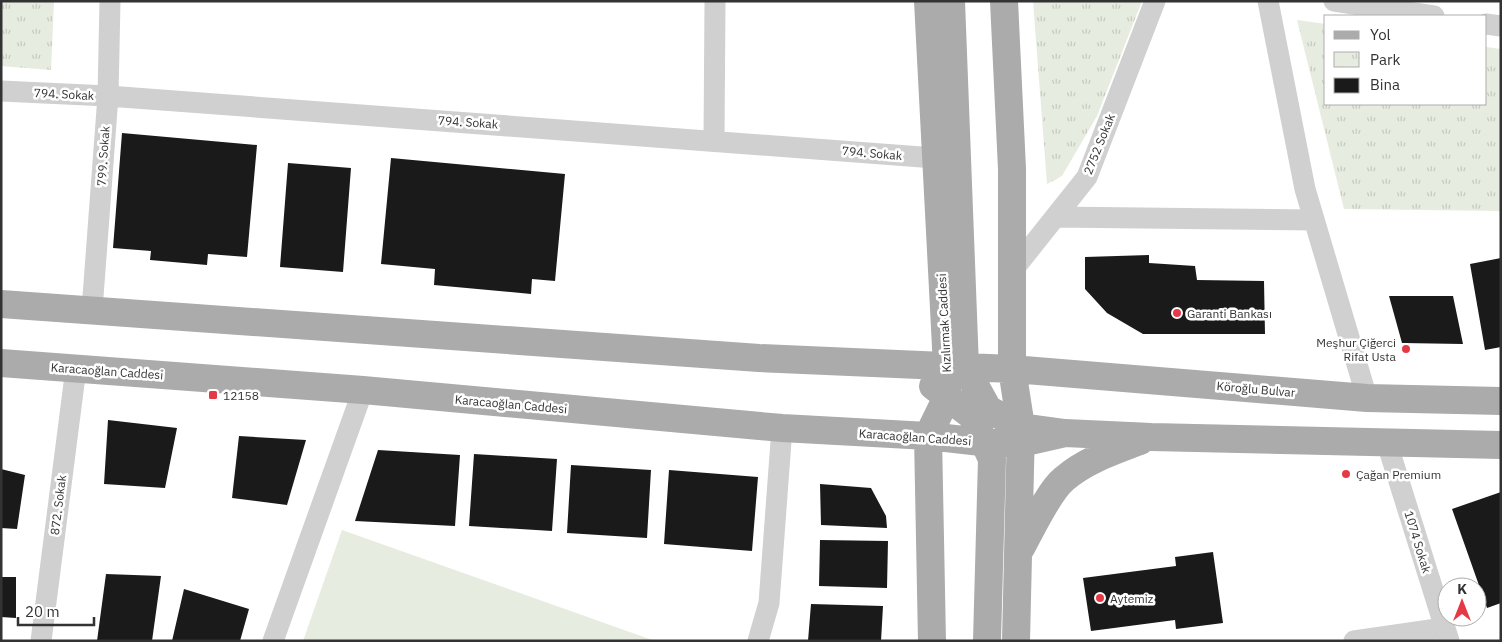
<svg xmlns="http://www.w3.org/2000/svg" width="1502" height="642" viewBox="0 0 1502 642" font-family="'IBM Plex Sans',sans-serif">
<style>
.park{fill:url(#park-tufts)}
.pitch{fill:#e6ecdf}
.building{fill:#1a1a1a}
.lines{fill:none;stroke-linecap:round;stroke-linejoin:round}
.minor{stroke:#d0d0d0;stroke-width:21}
.primary{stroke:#ababab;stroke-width:28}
.poi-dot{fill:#e63946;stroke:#fff;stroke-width:2}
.labels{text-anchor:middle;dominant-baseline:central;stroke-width:5;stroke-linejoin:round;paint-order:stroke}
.street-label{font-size:12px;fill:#333;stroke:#fff}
.poi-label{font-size:12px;fill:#333;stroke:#fff;text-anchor:start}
</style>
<defs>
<pattern id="park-tufts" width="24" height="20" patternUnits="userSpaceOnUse" patternTransform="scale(1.25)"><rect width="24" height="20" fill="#e6ecdf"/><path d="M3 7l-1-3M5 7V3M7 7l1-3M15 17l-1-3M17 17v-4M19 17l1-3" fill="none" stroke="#c6cbc0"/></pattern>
</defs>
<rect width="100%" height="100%" fill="#fff"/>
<!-- park -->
<path class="park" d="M1 1H54L51 70 1 66Z
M1033 1H1142L1097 116 1062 176 1047 184Z
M1297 20 1326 24V104H1486V47L1501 49V211L1344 209Z"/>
<!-- pitch -->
<path class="pitch" d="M342 530 655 641H303Z"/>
<!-- building -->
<path class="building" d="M122 133 257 145 247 257 208 254 207 265 150 260 151 251 113 248Z
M391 158 565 174 555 281 532 279 531 294 434 285 435 269 381 264Z
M288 163 351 168 343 272 280 267Z
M1149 255V263L1195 266 1197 280 1264 281 1265 334H1143L1107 313 1085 289V257Z
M1501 258V347L1485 350 1470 264Z
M1389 296H1453L1463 344 1402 343Z
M108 420 177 428 165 488 104 484Z
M239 436 306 440 287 505 232 498Z
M378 450 460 455 455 526 355 521Z
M474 454 557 459 552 531 469 526Z
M571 465 651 470 647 538 567 533Z
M1 469 25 475 17 529 1 528Z
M669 470 758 477 752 551 664 544Z
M820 484 871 488 886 516 887 528 821 525Z
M1501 492V603L1487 608 1452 509Z
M820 540 888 541 887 588 819 586Z
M1213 552 1223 623 1176 629 1175 620 1091 631 1083 578 1176 566 1175 557Z
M106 574 161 576 152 641H97Z
M1 577H16V618L1 617Z
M184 589 249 609 240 641H172Z
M811 604 883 606 881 641H808Z"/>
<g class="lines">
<!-- minor -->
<path class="minor" d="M1268 1 1305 189 1367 398
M1334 1 1434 16
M1486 24 1501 26
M1 91 108 96 935 158
M714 140 715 1
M1055 217 1314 220
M1013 270 1087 177 1155 1
M92 310 108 96 110 1
M1387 443 1449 641
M41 641 76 368
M273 641 363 390
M758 641 769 603 782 428
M1354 641 1444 628"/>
<!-- primary -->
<path class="primary" d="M928 1 947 366V397L928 436 932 641
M951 1 965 367 988 409 1021 427 1065 433 1151 437 1501 445
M1004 1 1012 169V369L1021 427 1016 641
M1 304 759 358 1012 369 1367 398 1501 401
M1 363 363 390 782 428 928 436 990 443H1021L1065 433
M933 386 972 416 992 459 987 641
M1021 548C1031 530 1049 491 1064 479 1086 460 1114 451 1140 441"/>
</g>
<!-- markers -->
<g class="poi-dot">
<circle cx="1177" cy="313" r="5"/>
<circle cx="1406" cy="349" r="5"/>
<rect x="208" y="390" width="10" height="10" rx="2.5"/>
<circle cx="1346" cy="474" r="5"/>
<circle cx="1100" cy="598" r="5"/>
</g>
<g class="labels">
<!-- street labels -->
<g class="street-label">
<text transform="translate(64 94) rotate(3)">794. Sokak</text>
<text transform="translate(468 122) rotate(4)">794. Sokak</text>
<text transform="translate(1099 144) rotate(-68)">2752 Sokak</text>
<text transform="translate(872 153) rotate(5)">794. Sokak</text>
<text transform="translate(103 156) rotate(-86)">799. Sokak</text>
<text transform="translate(944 323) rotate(-93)">Kızılırmak Caddesi</text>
<text transform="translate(107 371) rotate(4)">Karacaoğlan Caddesi</text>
<text transform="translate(1256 389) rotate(5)">Köroğlu Bulvar</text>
<text transform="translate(511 404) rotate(5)">Karacaoğlan Caddesi</text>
<text transform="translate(915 437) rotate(4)">Karacaoğlan Caddesi</text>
<text transform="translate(58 505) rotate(-83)">872. Sokak</text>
<text transform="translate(1418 542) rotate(73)">1074 Sokak</text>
</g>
<!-- poi labels -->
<g class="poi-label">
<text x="1187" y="313">Garanti Bankası</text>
<text x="1396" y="342" text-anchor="end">Meşhur Çiğerci<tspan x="1396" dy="14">Rifat Usta</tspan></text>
<text x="223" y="395">12158</text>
<text x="1356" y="474">Çağan Premium</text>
<text x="1110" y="598">Aytemiz</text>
</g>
</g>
<!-- border -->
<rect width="1502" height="642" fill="none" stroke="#333333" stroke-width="5"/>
<!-- legend -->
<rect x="1324" y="15" width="162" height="90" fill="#ffffff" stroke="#adadad"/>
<rect x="1334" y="31" width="25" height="8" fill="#ababab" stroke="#adadad"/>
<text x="1370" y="40" font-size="15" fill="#333333">Yol</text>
<rect x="1334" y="52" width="25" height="15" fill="url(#park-tufts)" stroke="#adadad"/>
<text x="1370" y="65" font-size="15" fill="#333333">Park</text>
<rect x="1334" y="78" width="25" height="15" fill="#1a1a1a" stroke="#adadad"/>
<text x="1370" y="90" font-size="15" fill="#333333">Bina</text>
<!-- north arrow -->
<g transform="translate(1462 602)"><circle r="24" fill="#ffffff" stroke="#adadad"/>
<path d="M0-4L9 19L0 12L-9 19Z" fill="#e63946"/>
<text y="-8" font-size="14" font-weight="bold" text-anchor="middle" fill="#333333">K</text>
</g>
<!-- scale -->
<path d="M18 617v8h76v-8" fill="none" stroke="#333333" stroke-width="2.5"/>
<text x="25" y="617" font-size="15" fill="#333333" stroke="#ffffff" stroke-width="4" paint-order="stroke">20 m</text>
</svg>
